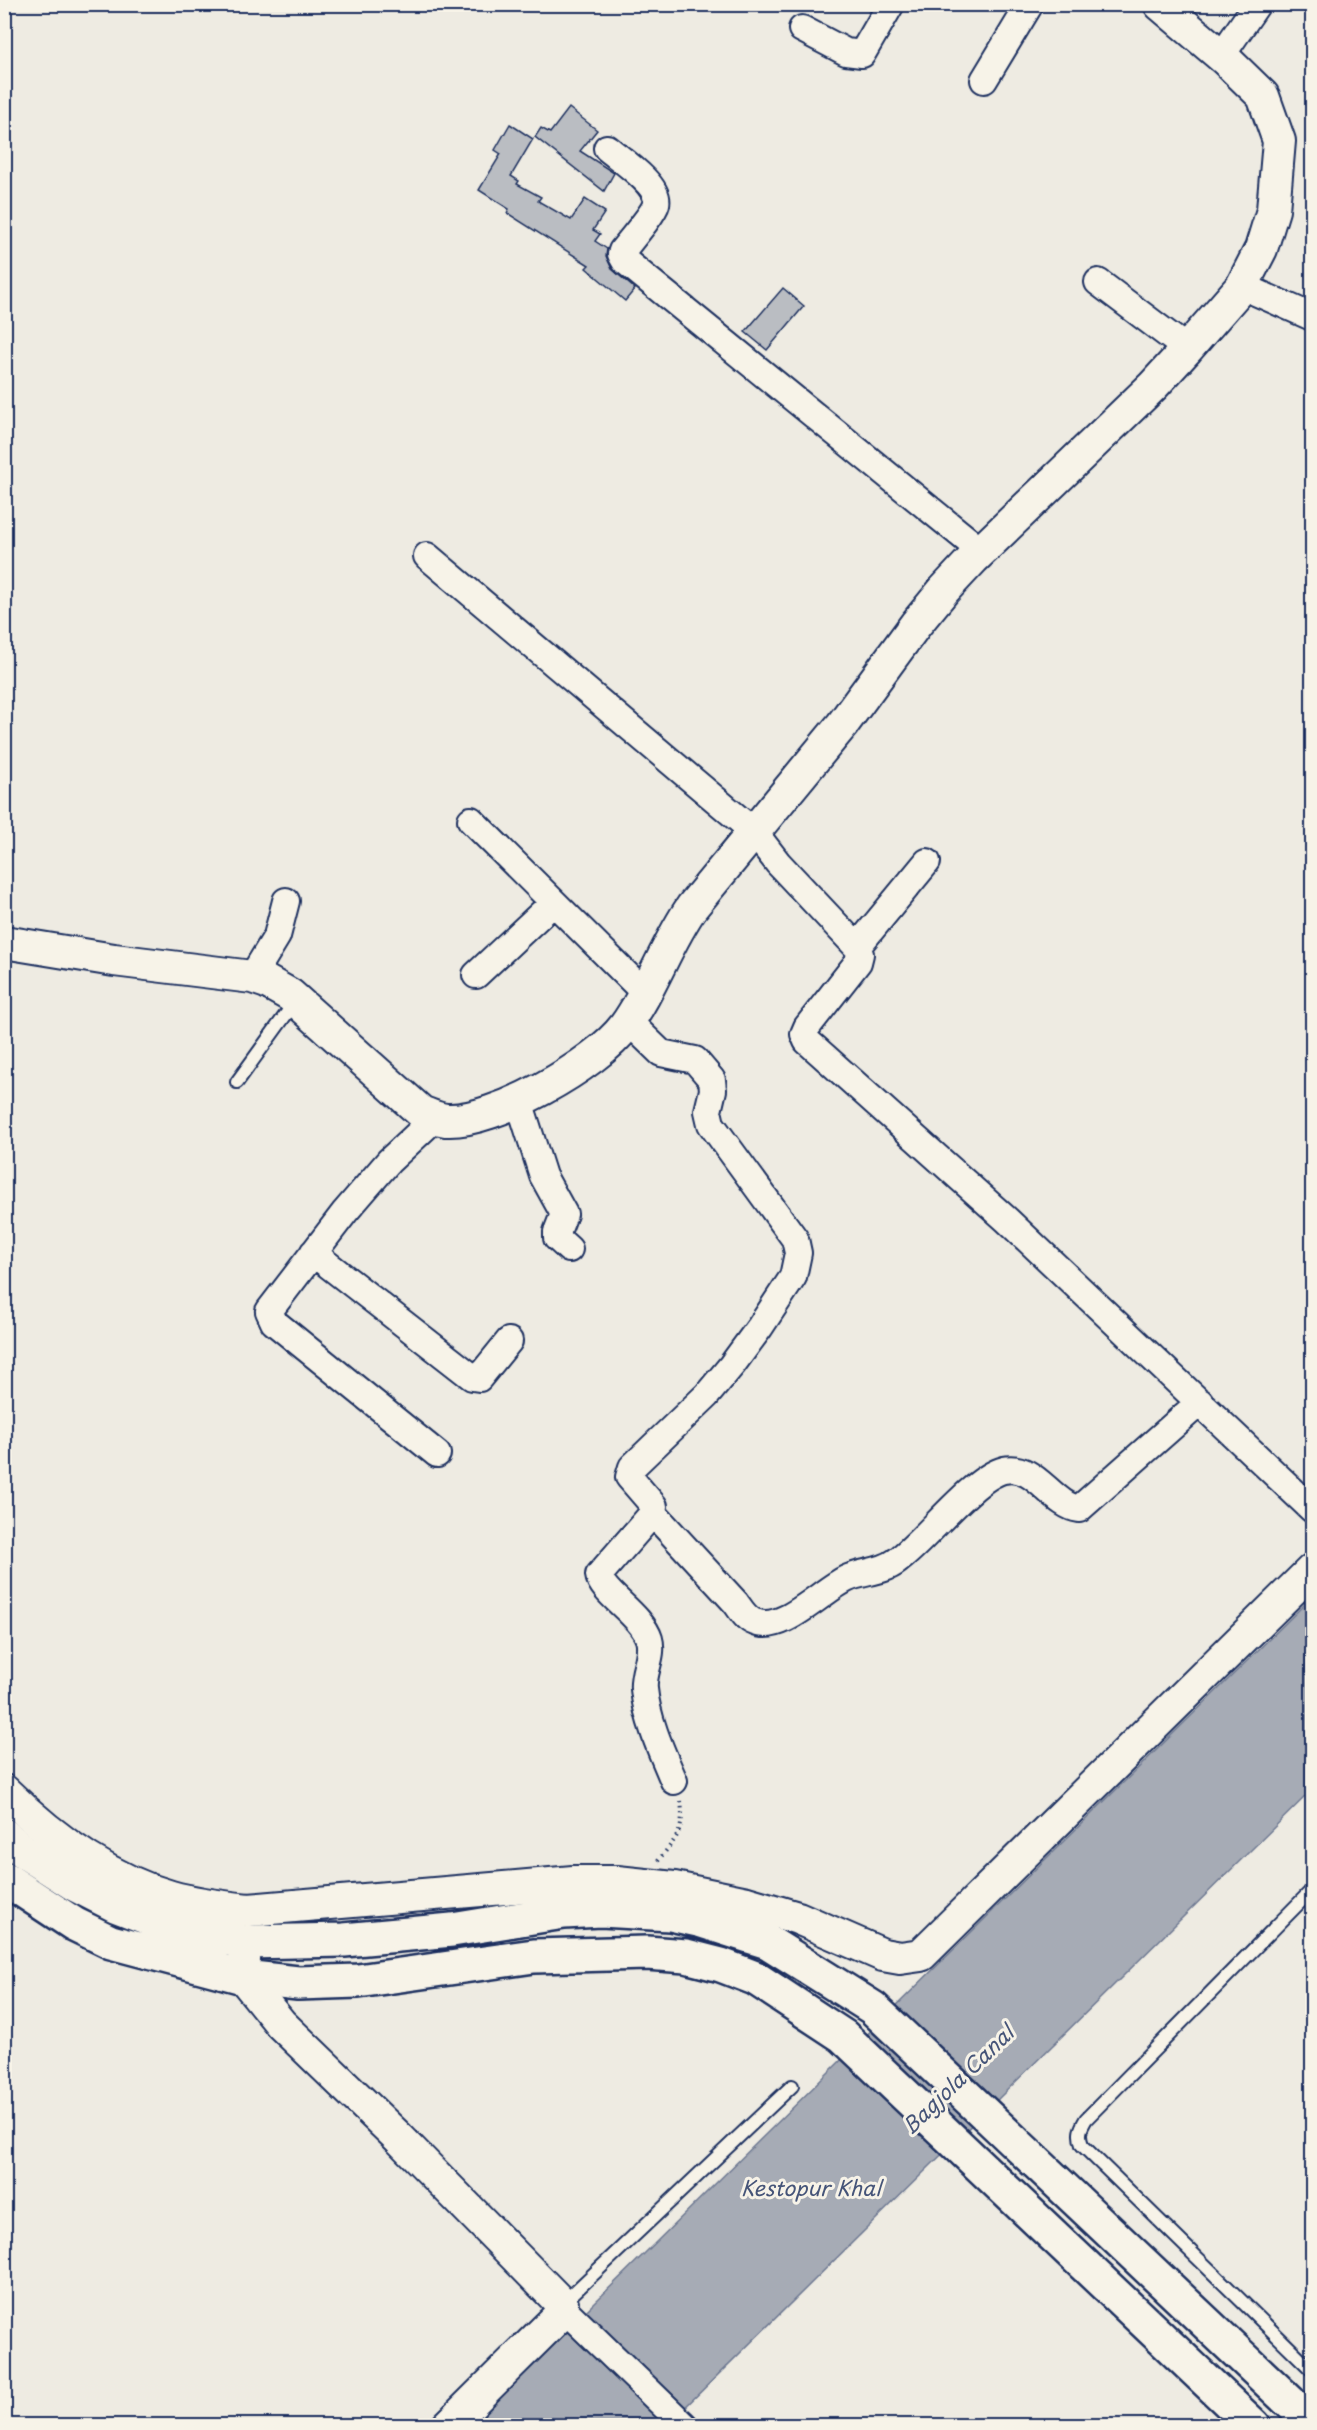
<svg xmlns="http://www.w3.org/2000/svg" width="1317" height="2430" viewBox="0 0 1317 2430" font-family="'Playpen Sans',sans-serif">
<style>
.water{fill:#a6abb5;stroke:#6e7992;stroke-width:1.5}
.building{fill:#babdc2;stroke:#1b2f5e;stroke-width:1.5}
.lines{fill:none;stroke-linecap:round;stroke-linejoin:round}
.service-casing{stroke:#1b2f5e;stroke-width:16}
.minor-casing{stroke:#1b2f5e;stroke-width:30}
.tertiary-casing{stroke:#1b2f5e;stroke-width:36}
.secondary-casing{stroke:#1b2f5e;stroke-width:38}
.path{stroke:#1b2f5e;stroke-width:4;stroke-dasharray:1.5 4.5;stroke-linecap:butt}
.service{stroke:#f7f3e8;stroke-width:12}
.minor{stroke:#f7f3e8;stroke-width:26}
.tertiary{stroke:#f7f3e8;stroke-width:32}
.secondary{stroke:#f7f3e8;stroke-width:33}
.labels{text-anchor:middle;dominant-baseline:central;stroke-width:6;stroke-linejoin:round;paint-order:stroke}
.water-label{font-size:21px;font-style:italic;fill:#455478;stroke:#f7f3e8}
</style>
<rect width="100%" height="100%" fill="#eeebe2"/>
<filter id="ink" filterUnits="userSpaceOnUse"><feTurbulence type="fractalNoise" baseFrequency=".0167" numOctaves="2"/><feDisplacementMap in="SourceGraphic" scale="12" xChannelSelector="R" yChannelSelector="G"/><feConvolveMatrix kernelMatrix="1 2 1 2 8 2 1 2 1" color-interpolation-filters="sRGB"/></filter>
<g filter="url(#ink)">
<!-- water -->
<path class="water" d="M1312 1597V1790L667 2425 469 2426Z"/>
<!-- building -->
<path class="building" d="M569 108 597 130 580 151 614 173 604 191 535 137 541 128 550 133Z
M510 124 533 139 511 176 519 181 517 184 541 197 538 201 571 220 585 199 605 212 593 230 600 234 595 241 607 249 606 256 612 269 635 289 625 301 586 268 589 265 507 213 509 209 479 190 501 154 495 150Z
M783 288 804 306 767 350 745 332Z"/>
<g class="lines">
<defs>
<path id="service" d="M237 1082 295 1002
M1312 1890 1086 2119C1080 2129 1078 2134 1082 2145L1312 2370
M563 2303 792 2086"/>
<path id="minor" d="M802 29 846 52 862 54 891 4
M1221 56 1257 4
M984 80 1030 4
M607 148C620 159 661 186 656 204 654 213 629 242 622 251L621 254 625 261 981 551
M1098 282 1187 349
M1242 286 1312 317
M427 556 754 832 778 863 857 947 860 954 858 962 807 1027 804 1034 807 1041 1007 1220 1312 1509
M471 820 645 993
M857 947 927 862
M476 975 553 903
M252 977 277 936 286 901
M628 1021 661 1053 695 1060 712 1080 713 1090 708 1111 711 1124 795 1239 798 1253 793 1277 760 1327 732 1365 707 1395 632 1467 629 1477 654 1506 653 1513 599 1575C601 1593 641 1614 649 1639 654 1656 642 1672 644 1689 647 1720 662 1753 674 1781
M519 1101 543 1176 564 1214 557 1232V1238L569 1249
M435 1118 389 1161 345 1212 269 1311 274 1322 437 1454
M313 1253 472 1377 479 1378 509 1341
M653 1513 736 1603C741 1610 746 1619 755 1622 782 1634 821 1591 846 1579 862 1571 882 1573 897 1561 926 1540 972 1478 1004 1470 1035 1463 1052 1505 1079 1509L1200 1402
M564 2309 685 2426"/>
<path id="tertiary" d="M4 942 114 960 252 977 267 982 290 995 421 1112C429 1115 437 1119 446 1120 494 1123 597 1064 625 1026 652 989 666 944 692 907L842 725 916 624 944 590 973 559 1153 386 1187 349 1242 286 1261 249 1273 210 1279 141 1263 96 1226 60 1160 4
M4 1791C51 1837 106 1879 171 1897 196 1904 222 1907 248 1910L573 1882H617L674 1888 747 1903 798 1918 883 1955 900 1958 921 1955 1312 1570
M244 1959 243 1977 281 2024 399 2138 562 2304V2313L448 2426"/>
<path id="secondary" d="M4 1835 26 1853 74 1884 115 1905 159 1922 201 1934 245 1942 344 1940 452 1930 564 1912 601 1910 670 1914 702 1921 768 1942 873 2008 1312 2423
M4 1878 74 1924 111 1942 243 1977 298 1983 358 1981 534 1956 647 1953 686 1956 721 1965 755 1978 843 2036 1254 2426"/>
</defs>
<!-- service casing -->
<use href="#service" class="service-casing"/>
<!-- minor casing -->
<use href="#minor" class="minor-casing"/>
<!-- tertiary casing -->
<use href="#tertiary" class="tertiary-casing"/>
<!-- secondary casing -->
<use href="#secondary" class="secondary-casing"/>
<!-- path -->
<path class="path" d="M658 1861C675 1838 685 1834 681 1801"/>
<!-- service -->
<use href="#service" class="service"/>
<!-- minor -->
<use href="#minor" class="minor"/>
<!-- tertiary -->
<use href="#tertiary" class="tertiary"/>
<!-- secondary -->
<use href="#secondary" class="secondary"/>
</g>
</g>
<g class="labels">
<!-- water labels -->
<g class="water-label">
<text transform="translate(957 2079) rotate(-44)">Bagjola Canal</text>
<text x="811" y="2187">Kestopur Khal</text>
</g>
</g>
<!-- margin -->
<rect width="1317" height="2430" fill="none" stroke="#f7f3e8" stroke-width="24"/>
<rect x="12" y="12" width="1293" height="2406" fill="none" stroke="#1b2f5e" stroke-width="2" filter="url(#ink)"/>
</svg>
